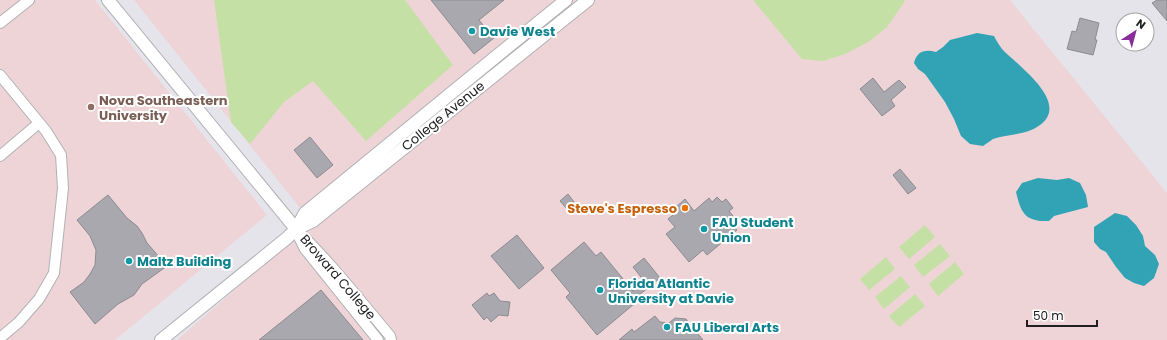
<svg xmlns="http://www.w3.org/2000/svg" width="1167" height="340" viewBox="0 0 1167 340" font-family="Poppins,sans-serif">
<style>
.education{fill:#eed4d7}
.green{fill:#c5e0a4}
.water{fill:#31a3b4}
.building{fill:#a9a8ae;stroke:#8b8b91}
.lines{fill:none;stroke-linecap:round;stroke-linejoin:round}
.minor-casing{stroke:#b2b1b7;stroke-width:12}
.tertiary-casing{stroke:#b2b1b7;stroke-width:14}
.minor{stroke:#fff;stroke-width:10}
.tertiary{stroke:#fff;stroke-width:12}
.culture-dot{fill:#0f9aa8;stroke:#fff;stroke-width:1.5}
.education-dot{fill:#8d6e63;stroke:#fff;stroke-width:1.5}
.food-dot{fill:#e8710a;stroke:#fff;stroke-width:1.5}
.labels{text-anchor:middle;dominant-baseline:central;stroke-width:4;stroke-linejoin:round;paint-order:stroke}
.culture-label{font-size:13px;font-weight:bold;fill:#0d838f;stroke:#fff;text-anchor:start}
.education-label{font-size:13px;font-weight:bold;fill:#785e54;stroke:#fff;text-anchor:start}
.street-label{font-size:13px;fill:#202022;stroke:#fff}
.food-label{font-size:13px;font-weight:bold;fill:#c56008;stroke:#fff;text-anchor:end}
</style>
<rect width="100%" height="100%" fill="#e5e4ea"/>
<!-- education -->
<path class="education" d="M0 0H95L267 215 115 340H0Z
M134 0H1010L1167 193V340H177L312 223Z"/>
<!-- green -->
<path class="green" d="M214 0H405L453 65 366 141 313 81 284 102 250 144 231 122Z
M753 0H905L903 4 887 27 870 41 845 54 823 61 802 59Z
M925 225 935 237 909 259 899 247Z
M940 244 950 256 923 277 914 265Z
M886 257 895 269 869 290 860 279Z
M955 262 964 274 938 296 929 284Z
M901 276 910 287 884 309 875 297Z
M915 294 925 306 899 327 889 316Z"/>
<!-- water -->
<path class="water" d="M977 33 994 36C996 40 999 45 1002 49 1017 65 1071 102 1040 125 1027 135 1008 134 993 139 990 141 986 144 983 146L970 144 961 136 954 119 945 102 925 74 918 69 914 63C917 51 925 49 936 52L943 47 950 40Z
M1038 178 1057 180 1069 178 1080 183 1086 195 1088 207 1054 216 1049 221C1025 222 1021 213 1016 192L1022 183Z
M1115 213 1127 216 1136 225 1143 236 1145 246 1155 255 1159 264 1154 278 1144 286 1134 283 1125 278 1116 267 1106 252 1100 249 1094 242V227Z"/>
<!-- building -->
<path class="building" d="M431 0H504L479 20 494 38 474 54Z
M1157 0H1167V21L1152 3Z
M1080 18 1099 23 1095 40H1097L1093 55 1067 49 1072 31 1076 32Z
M873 78 884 92 899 80 906 87 891 100 895 106 882 116 860 89Z
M310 137 333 165 317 178 294 150Z
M900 169 916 188 908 194 893 175Z
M568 194 574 202 566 208 560 201Z
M108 195 127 218 137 226 142 233 147 243 167 266 142 284 134 295 118 304 95 324 70 292 84 282 90 274 95 265 96 250 90 236 77 220Z
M717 197 722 202 726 199 733 208 729 211 733 216 728 220 737 230 707 255 703 250 689 262 666 234 675 227 668 219 678 211 675 208 685 199 694 211 709 198 712 202Z
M517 235 544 268 519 289 491 256Z
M584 242 596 256 601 252 633 291 645 282 633 267 644 258 660 278 638 296 640 299 597 335 566 297 570 293 551 270Z
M321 290 363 340H259L305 303Z
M487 293 489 296 494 293 500 301 510 302 508 316 499 315 491 322 487 317 484 320 472 305Z
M655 316 660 322 669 323 675 318 686 319 703 340H619L632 329 634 332Z"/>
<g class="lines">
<defs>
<path id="minor" d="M0 23 29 0
M0 75 46 131 61 155 63 188 54 273 39 299 19 322 0 338
M0 156 39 123
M296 229C330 262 359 299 390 336L391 340
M298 235 305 249 378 340"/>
<path id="tertiary" d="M108 0 296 229
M296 229 313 221 588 0
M161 340 287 238 296 229 305 213 493 59 566 0"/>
</defs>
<!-- minor casing -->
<use href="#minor" class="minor-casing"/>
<!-- tertiary casing -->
<use href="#tertiary" class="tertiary-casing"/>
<!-- minor -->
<use href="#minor" class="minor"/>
<!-- tertiary -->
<use href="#tertiary" class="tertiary"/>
</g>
<!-- markers -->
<g class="culture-dot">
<circle cx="472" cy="31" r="4"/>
<circle cx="704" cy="229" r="4"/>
<circle cx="129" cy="261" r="4"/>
<circle cx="600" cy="290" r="4"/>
<circle cx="667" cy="327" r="4"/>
</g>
<circle class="education-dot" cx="91" cy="107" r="4"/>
<circle class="food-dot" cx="685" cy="208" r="4"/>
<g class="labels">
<!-- culture labels -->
<g class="culture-label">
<text x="480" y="31">Davie West</text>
<text x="712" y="222">FAU Student<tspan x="712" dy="15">Union</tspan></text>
<text x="137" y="261">Maltz Building</text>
<text x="608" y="283">Florida Atlantic<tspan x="608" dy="15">University at Davie</tspan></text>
<text x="675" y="327">FAU Liberal Arts</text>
</g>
<!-- education labels -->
<g class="education-label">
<text x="99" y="100">Nova Southeastern<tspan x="99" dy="15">University</tspan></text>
</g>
<!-- street labels -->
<g class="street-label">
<text transform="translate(443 116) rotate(-39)">College Avenue</text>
<text transform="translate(338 277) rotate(49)">Broward College</text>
</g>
<!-- food labels -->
<g class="food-label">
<text x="677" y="208">Steve's Espresso</text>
</g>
</g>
<!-- north arrow -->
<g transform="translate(1135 32) rotate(36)"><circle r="19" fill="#ffffff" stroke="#a6a6a7"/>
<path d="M0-3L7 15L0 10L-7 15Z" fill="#882d99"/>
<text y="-6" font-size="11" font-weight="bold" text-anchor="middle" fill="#202022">N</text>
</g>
<!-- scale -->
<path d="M1027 320v6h70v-6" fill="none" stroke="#202022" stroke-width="2"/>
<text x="1033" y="320" font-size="12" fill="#202022" stroke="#ffffff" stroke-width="3" paint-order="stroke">50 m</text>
</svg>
